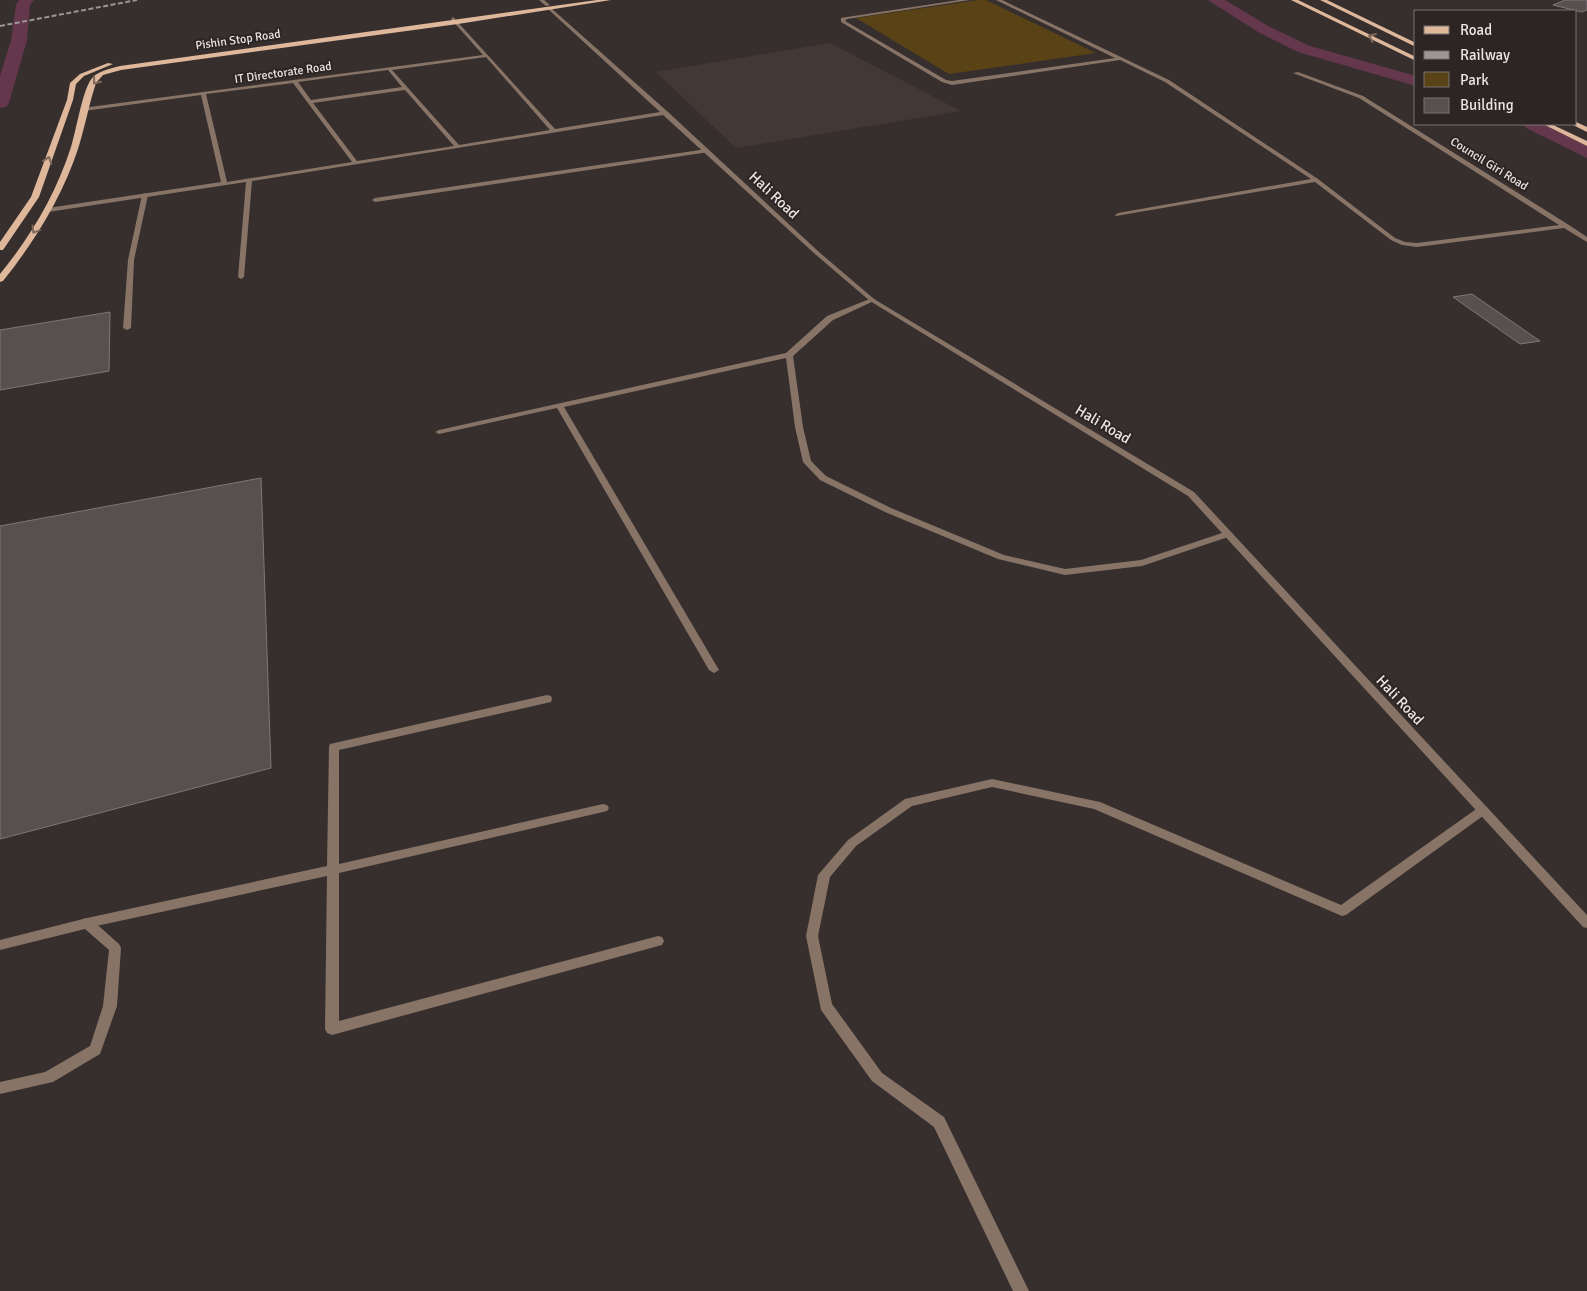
<svg xmlns="http://www.w3.org/2000/svg" width="1587" height="1291" viewBox="0 0 1587 1291" font-family="Signika,sans-serif">
<style>
.built{fill:#443834}
.green{fill:#594216}
.lines{fill:none;stroke-linecap:round;stroke-linejoin:round}
.canal{fill:#65374d;fill-rule:evenodd}
.building{fill:#574f50;stroke:#7f7778}
.lane{fill:#887466;fill-rule:evenodd}
.street{fill:#887466;fill-rule:evenodd}
.primary{fill:#dfb79a;fill-rule:evenodd}
.rail{stroke:#9c9695;stroke-width:2;stroke-dasharray:5 2.5;stroke-linecap:butt}
.oneway{stroke:#7d6759}
.labels{text-anchor:middle;dominant-baseline:central;stroke-width:4;stroke-linejoin:round;paint-order:stroke}
.far-street-label{font-size:12px;fill:#e9e5e4;stroke:#2c2524}
.street-label{font-size:15px;fill:#e9e5e4;stroke:#2c2524}
</style>
<rect width="100%" height="100%" fill="#362f2e"/>
<!-- built -->
<path class="built" d="M830 43 961 111 736 148 656 72Z"/>
<!-- green -->
<path class="green" d="M979 0H986L1096 53 949 74 856 18Z"/>
<g class="lines">
<!-- canal -->
<path class="canal" d="M19 0H34L30 5 27 40 9 103 6 107 0 108V76L11 40 16 5Z
M1208 0H1225L1268 26 1310 46 1416 76V86L1298 52 1258 32Z
M1523 124H1545L1587 145V158L1526 128Z"/>
</g>
<!-- building -->
<path class="building" d="M1565 0H1587V10L1582 12 1553 5Z
M1472 294 1540 341 1520 344 1453 297Z
M110 312 109 371 0 390V330Z
M261 478 271 768 0 839V526Z"/>
<g class="lines">
<!-- lane -->
<path class="lane" d="M707 149 709 150V152L375 202 372 200 375 198Z
M145 193 148 195 134 260 131 328 127 330 123 328 128 260 142 195Z
M872 298 876 300 874 301 833 320 793 356 803 427 811 461 826 476 891 508 1004 555 1065 569 1141 560 1228 531 1233 534 1231 536 1142 566 1065 575 998 559 885 512 820 480 803 462 795 427 786 358 564 407 719 670 714 673 709 670 557 408 439 434 435 432 439 430 786 353 827 316Z
M992 779 1100 802 1341 905 1479 807 1483 806 1487 807 1489 810 1487 813 1346 915 1342 916 1094 809 992 787 912 806 856 846 830 877 818 936 832 1004 882 1073 944 1117 1029 1291H1013L934 1127 872 1081 821 1010 806 936 818 875 848 840 905 799Z
M87 918 91 919 119 944 121 948 117 1006 100 1054 53 1082 0 1094V1082L45 1072 90 1046 103 1006 109 950 85 929 0 950V940Z"/>
<!-- street -->
<path class="street" d="M539 0H544L550 5 546 6Z
M959 0H970L847 19 845 21 946 80 952 81 1115 58 996 0H1002L1169 80 1318 179 1395 238 1405 242 1417 243 1559 225 1359 98 1293 73 1298 72 1363 96 1569 225 1587 237V242L1564 228 1417 247 1402 245 1391 240 1315 182 1116 216 1115 215 1118 213 1311 179 1165 82 1120 60 952 85 942 82 841 22V18L847 17Z
M551 8 668 112 819 252 874 299 1194 492 1587 915V928L1583 927 1188 496 870 301 815 254 663 115 252 181 244 277 241 279 238 277 246 182 48 212 45 210 48 208 221 182 201 95 84 111 82 110V108L483 55 451 19 453 17 555 129 660 112 549 10ZM486 57 550 130 459 145 392 70ZM388 70 402 87 311 100 298 82ZM293 83 352 162 227 182 206 94ZM405 90 454 146 357 161 313 103Z
M547 695 551 696 552 699 551 702 339 750V864L603 804 607 805 609 808 607 811 603 812 339 873V1021L658 936 662 937 664 941 662 945 332 1035 327 1033 325 1029 327 876 87 928 83 927 81 923 83 919 87 918 327 866 329 747 330 744Z"/>
<!-- primary -->
<path class="primary" d="M597 0H611L458 24 121 70 103 75 96 83C89 104 85 127 78 149 62 197 35 241 3 281L0 282V274C31 236 56 194 71 147 76 131 82 94 90 81 96 71 109 69 120 66Z
M1291 0H1298L1416 57V61Z
M1320 0H1327L1416 43V47Z
M108 63 113 64 84 76 76 84 73 100 39 197 3 250H0V242L31 197 67 100 70 83 80 74Z
M1576 122 1587 127V132L1571 124Z
M1543 124H1551L1587 141V146Z"/>
<!-- rail -->
<path class="rail" d="M0 26 137 0"/>
</g>
<!-- one-way arrows -->
<defs><path id="oneway-chevron" d="M-2-3.5L2.5 0L-2 3.5" fill="none" stroke-width="1.6" stroke-linecap="round" stroke-linejoin="round" transform="scale(1.25)"/></defs>
<g class="oneway">
<use href="#oneway-chevron" transform="translate(1372 37) rotate(-156)"/>
<use href="#oneway-chevron" transform="translate(96 81) rotate(128)"/>
<use href="#oneway-chevron" transform="translate(48 160) rotate(-70)"/>
<use href="#oneway-chevron" transform="translate(35 230) rotate(121)"/>
</g>
<g class="labels">
<!-- far-street labels -->
<g class="far-street-label">
<text transform="translate(238 40) rotate(-8)">Pishin Stop Road</text>
<text transform="translate(283 73) rotate(-8)">IT Directorate Road</text>
<text transform="translate(1489 164) rotate(32)">Council Giri Road</text>
</g>
<!-- street labels -->
<g class="street-label">
<text transform="translate(774 195) rotate(43)">Hali Road</text>
<text transform="translate(1103 424) rotate(31)">Hali Road</text>
<text transform="translate(1400 700) rotate(47)">Hali Road</text>
</g>
</g>
<!-- legend -->
<rect x="1414" y="10" width="162" height="115" fill="#2c2524" stroke="#787271"/>
<rect x="1424" y="26" width="25" height="8" fill="#dfb79a" stroke="#787271"/>
<text x="1460" y="35" font-size="15" fill="#e9e5e4">Road</text>
<rect x="1424" y="51" width="25" height="8" fill="#9c9695" stroke="#787271"/>
<text x="1460" y="60" font-size="15" fill="#e9e5e4">Railway</text>
<rect x="1424" y="72" width="25" height="15" fill="#594216" stroke="#787271"/>
<text x="1460" y="85" font-size="15" fill="#e9e5e4">Park</text>
<rect x="1424" y="98" width="25" height="15" fill="#574f50" stroke="#787271"/>
<text x="1460" y="110" font-size="15" fill="#e9e5e4">Building</text>
</svg>
